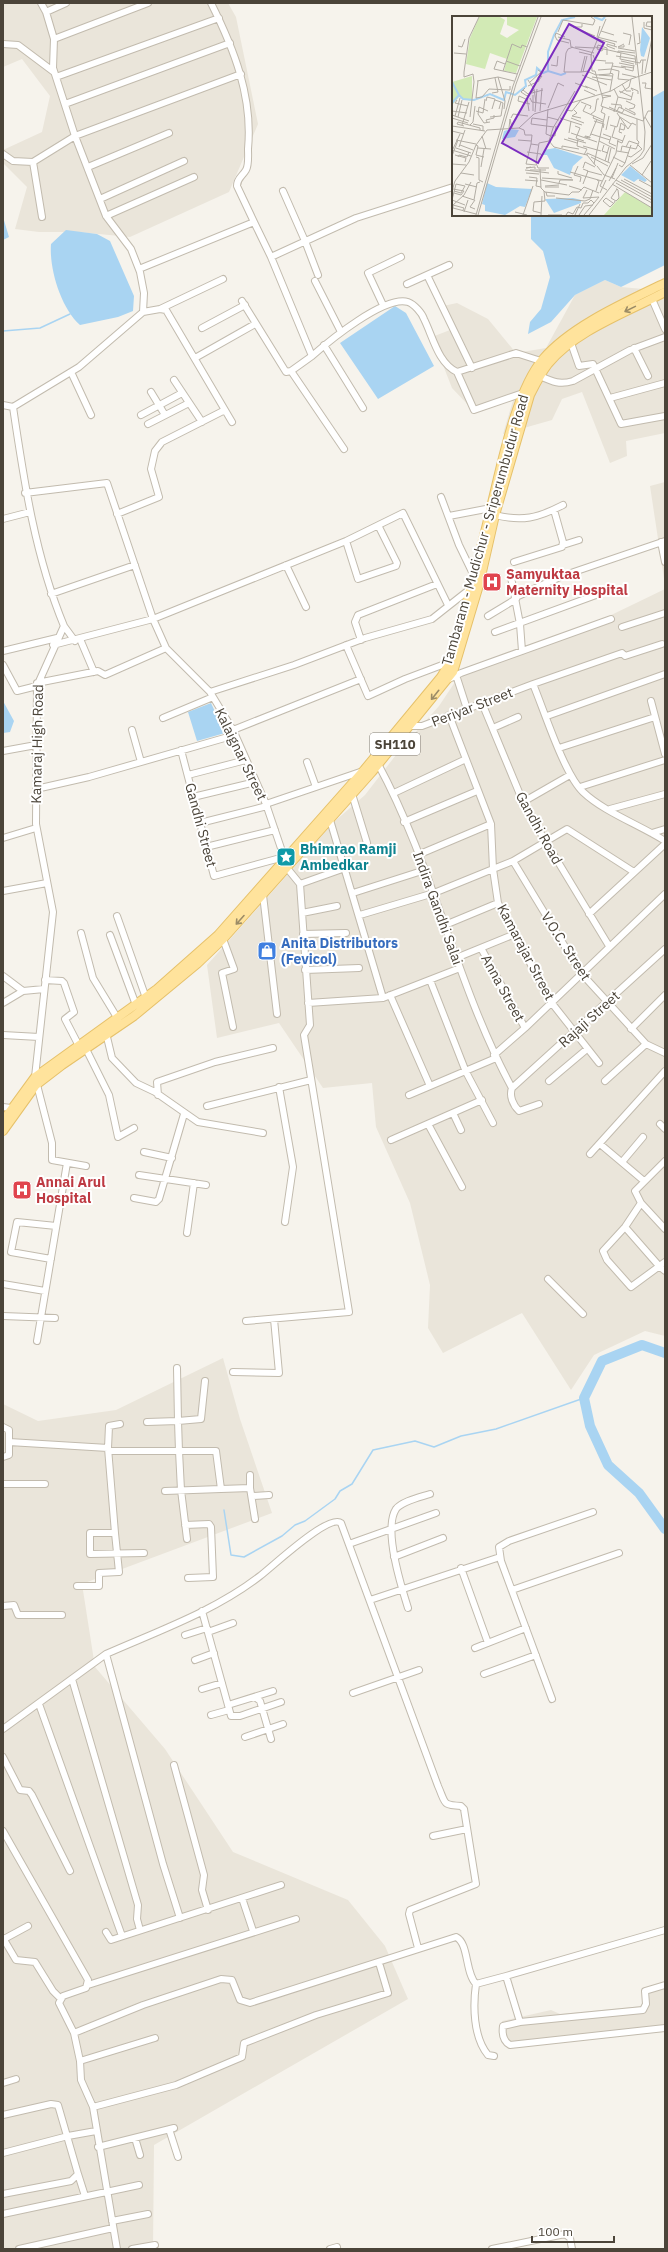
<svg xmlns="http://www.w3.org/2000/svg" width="668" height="2252" viewBox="0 0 668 2252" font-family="'IBM Plex Sans',sans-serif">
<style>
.residential{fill:#eae5da}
.water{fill:#a9d4f2}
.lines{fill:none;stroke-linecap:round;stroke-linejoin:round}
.stream{stroke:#a9d4f2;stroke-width:1.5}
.river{stroke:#a9d4f2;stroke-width:10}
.minor-casing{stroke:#c2bbae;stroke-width:8}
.major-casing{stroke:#e6c16a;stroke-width:10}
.minor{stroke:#fff;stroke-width:6}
.major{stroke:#ffe39c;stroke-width:8}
.oneway{stroke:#9c8c66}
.labels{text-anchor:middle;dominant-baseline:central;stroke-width:4;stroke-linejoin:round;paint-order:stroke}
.shield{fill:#fff;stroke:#817c74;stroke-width:1}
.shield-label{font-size:13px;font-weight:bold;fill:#4b4439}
.street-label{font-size:14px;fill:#4b4439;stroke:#fff}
.health-label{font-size:14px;font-weight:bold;fill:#be3a42;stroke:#fff;text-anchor:start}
.culture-label{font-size:14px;font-weight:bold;fill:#0d838f;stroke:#fff;text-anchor:start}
.shop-label{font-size:14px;font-weight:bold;fill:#366cbe;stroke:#fff;text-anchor:start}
.inset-river{fill:none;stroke:#a9d4f2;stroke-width:2}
.inset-road{fill:none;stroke:#b2ada4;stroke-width:1}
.view{fill:#7b2cbf;fill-opacity:0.15;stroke:#7b2cbf;stroke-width:2}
.inset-edge{fill:none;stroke:#4b4439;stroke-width:2}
</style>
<rect width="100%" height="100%" fill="#f6f3ec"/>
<!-- residential -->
<path class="residential" d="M3 3H228L236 17 258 124 229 192 130 237 78 232H39L15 229 27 187 3 163V150L42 132 50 96 22 59 3 67Z
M605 280 621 287 665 291V433L626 441 627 456 610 463 582 392 562 399 552 420 503 434 515 394 471 408 452 388 432 337 450 330 443 306 457 303 488 319 516 353 546 348 575 295Z
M665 482V585L650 486Z
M665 589V1336L645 1331 594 1355 571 1390 522 1313 443 1353 428 1328 430 1285 410 1203 376 1127 372 1083 323 1088 279 1023 217 1038 207 965 335 821 365 795 399 751 439 706 461 673 574 633Z
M223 1358 240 1419 272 1513 82 1584 95 1667 165 1749 233 1852 348 1900 385 1946 408 1999 154 2145 153 2249H3V1404L38 1421 116 1410Z
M665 1983V2029L505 2045 502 2021 551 2010 560 2014 643 2006V1988Z"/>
<!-- water -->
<path class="water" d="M665 90V265L621 287 605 280 575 295 551 322 528 334 530 322 541 309 550 277 543 251 531 239V215H651V98Z
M3 217 9 237 3 240Z
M66 230 97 234 110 241 134 296 133 311 118 317 80 325C61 308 49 269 51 244Z
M395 306 406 313 434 366 378 399 340 343Z
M3 701 14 721 10 732 3 733Z
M211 703 225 733 197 741 188 712Z"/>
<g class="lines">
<!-- stream -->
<path class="stream" d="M3 331 40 328 70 314
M224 1510 231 1555 244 1557 282 1536 295 1525 305 1521 335 1499 340 1491 352 1484 373 1450 415 1441 434 1447 461 1436 496 1429 584 1398"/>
<!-- river -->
<path class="river" d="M665 1353 642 1345 602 1361 584 1398 590 1426 608 1465 639 1493 665 1529"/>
<defs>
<path id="minor" d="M211 3C234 49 253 97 248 149 248 155 249 165 246 170 242 177 237 178 237 186L254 222
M46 12 66 3
M54 39 148 3
M3 44 18 45 54 72
M56 77 219 18
M65 104 230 43
M3 154 13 161 33 162 75 136 241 74
M33 162 42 217
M88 167 169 133
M283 191 305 241 318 275
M100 199 184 161
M106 216 194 177
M271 257 356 218 453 187
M139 269 254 222 271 257 312 356C329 341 385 295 408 302 414 304 422 313 424 319 433 337 438 363 457 372L516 353 544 362
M427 275 472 368
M315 281 341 332
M407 284 449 265
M652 299 665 329
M242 301 286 372 291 371
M383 305 368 273 401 257
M160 309 223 279
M143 312 160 309 166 310 232 422
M202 328 245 305
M571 343 579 366 593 364 621 424 665 416
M324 345 363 408
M634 348 648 376
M312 356 291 371 344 449
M195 358 255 324
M71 372 91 415
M457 372 474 410 523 393
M540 376C553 382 560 385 573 381L630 350 665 337
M174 380 202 422
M151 392 165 415
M610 398 665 383
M3 405 13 407C24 481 35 556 64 626L37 686 36 824 53 912 35 1077 52 1143V1160L86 1166
M13 407 79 367 143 312 144 293 140 272 131 249 106 216 75 136 53 68 54 39 46 12 41 3
M141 415 182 393
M148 424 189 403
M25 493 107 483 153 619 166 648 210 692 233 730 266 804 285 860
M441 497 459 545 474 576
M117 514 159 497 151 469 155 451 162 442 225 410
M495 515C522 522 538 518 563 505
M449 516 491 508
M3 519 30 512
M346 541 358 579 396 566 397 563 379 527
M661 542 665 562
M563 545 579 540
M514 562 562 547 563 542 554 510
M286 565 306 607
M510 572 520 624 522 651
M51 594 135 565
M516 597 562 576 665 541
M488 616 516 599
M64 626 75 641
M622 627 665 613
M495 632 596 595
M80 639 94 672
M361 640 355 622 358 615 437 584
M53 645 153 619 346 541 403 513 448 605
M346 645 368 696 405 679 450 662
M3 651 57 638
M3 665 17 691 37 686
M456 675 467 709
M449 679 461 673 611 619
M37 683 98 671 105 675 166 648
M533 684C544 710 564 774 583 792 604 812 640 825 665 841
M210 692 294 665 365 638 432 619 470 589
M651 701 665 754
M482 703 526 809 609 946
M449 715 491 824 493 869 498 903 551 1002 599 1063
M547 716 665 674
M163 718 213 697
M409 726H422L533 684 622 653 625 656 662 644
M493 728 518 717
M132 730 141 762
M233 730 361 679
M559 748 655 717
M181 750 214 876 284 857
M3 751 36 745
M307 762 316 787
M378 764C434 867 456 985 512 1088 509 1096 513 1105 519 1111L539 1104
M188 775 246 760
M580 787 665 760
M36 789 89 777 235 735
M394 793 466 759
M352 794 367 843
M193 797 256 782
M523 802 570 775
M266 804 363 771
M610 809 665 794
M330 820 383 998
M404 822 477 791
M200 823 267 806
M652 833 665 829
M3 838 36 828
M206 847 275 830
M420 854 491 824
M513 861 581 973 646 1044 665 1053
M300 884 345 868
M3 891 47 883
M353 893 425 870
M263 895 277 1014
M302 913 337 906
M589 914 665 844
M360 915 434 893 493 869 513 861 567 829 634 872
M117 916 146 998
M445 925 498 903
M81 933 93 978 118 1019
M303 934 346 933
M110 935 136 1005
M223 939 234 969 222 973 233 1027
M481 948 525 1028
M456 958 515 934
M305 970 359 968
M3 976 23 991 44 989
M45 980 62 981 64 983 74 1012 65 1019 79 1046
M430 980 466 1072 493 1123
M390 995 430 1086
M3 1003 23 991
M308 1003 383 998 460 968
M631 1029 665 995
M106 1033 112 1058 136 1083 155 1092 198 1122 263 1133
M3 1035 39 1037
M86 1049 109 1095 118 1137 134 1128
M494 1055 525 1028 665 894
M549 1081 587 1049
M605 1081 646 1044
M279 1087 293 1167 285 1222
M512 1088 665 949
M158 1095 157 1082 215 1062 273 1048
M409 1095 496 1058
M207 1106 311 1080
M3 1107 11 1108
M453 1113 461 1130
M428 1124 462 1187
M660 1124 665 1129
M391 1140 482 1100
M600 1144 644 1181
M144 1152 172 1158
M590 1154 665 1071
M665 1161 635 1191 641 1203 665 1229
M622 1162 643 1137
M139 1175 206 1185
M134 1198 156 1202 159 1199 184 1114
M641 1203 625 1227 603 1251 607 1260 631 1287 665 1262
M625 1227 660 1267 665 1271
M187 1233 194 1183
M51 1259 11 1252 17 1222 56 1226
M548 1279 583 1314
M3 1284 45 1291
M3 1316 55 1318
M246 1321 349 1312 304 1035 310 1025 300 884 287 868
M37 1341 67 1163
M177 1368 178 1421 201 1419 205 1381
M233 1372 279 1373 274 1319
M147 1422 178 1421 179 1451H216L221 1489 250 1488 255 1519
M120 1424 109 1426 108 1448 115 1533H90V1554L144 1553
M3 1427 9 1430V1442
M109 1451H179L181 1490 187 1539
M3 1457 9 1455V1442L108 1448
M250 1475V1488
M3 1484H45
M165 1491 221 1489
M253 1496 269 1495
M185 1525 209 1524 211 1527 213 1577 188 1578
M349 1544 436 1513
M394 1557 443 1538
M461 1568 488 1643
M77 1586H99V1573L119 1572 115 1533
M512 1590 619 1553
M370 1600 500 1557
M3 1606 14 1605 18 1615H62
M408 1608C401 1586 383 1529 396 1509 402 1501 421 1497 430 1494
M202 1611 231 1716H240L281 1702
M208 1632 233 1623
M185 1635 207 1628
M475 1648 526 1628
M106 1654C158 1631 215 1611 260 1576 272 1567 329 1513 341 1523L438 1786C446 1804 442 1805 461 1806L464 1809 476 1884 410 1910 409 1914 418 1948
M195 1660 214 1653
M484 1674 536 1655
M72 1679 138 1905 137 1919 140 1930
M202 1689 222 1683
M353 1693 419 1670
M255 1697 260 1701 271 1739
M552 1699 501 1561 499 1547 509 1541 593 1512
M39 1704 122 1936
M228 1705 273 1691
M211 1715 229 1710
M3 1729 106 1654 163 1864 180 1918
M245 1737 283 1724
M3 1757 20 1790 29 1791 32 1795 70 1871
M174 1765 204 1875 202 1890 208 1910
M3 1831 88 1980 86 1988 63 1996 59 2003 74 2033 80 2061 81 2080 93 2107 117 2249
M433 1836 467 1829
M242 1898 253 1931
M106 1932 111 1940 281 1885
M3 1938 16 1960 35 1962 53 1991 60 1998
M4 1939 28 1926
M506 1976 665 1930
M476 1984 506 1976 520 2022 643 2010 646 2004 645 1991 665 1985
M88 1985 296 1919
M520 2022 503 2026C502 2033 503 2041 510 2045L665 2028
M74 2033 143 2005 221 1979 232 1980 240 2000 250 2003 456 1937C469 1943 465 1973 476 1984 473 2005 473 2037 488 2055L494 2056
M80 2061 155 2038
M3 2083 16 2079
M93 2107 176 2085 242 2057 244 2043 247 2042 316 2015 388 1993 380 1966
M3 2115 51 2104 58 2105 78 2174 71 2181 3 2194
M169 2129 178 2157
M135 2138 140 2155
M98 2147 174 2128
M3 2153 68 2136 96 2131
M78 2174 85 2196
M3 2214 139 2185
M112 2221 148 2214
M19 2249 113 2228
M132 2249 155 2245
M330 2249 337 2247
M492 2249 565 2234 570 2238 572 2249"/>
<path id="major" d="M3 1121 35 1077 157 989 218 935 364 770 441 677 450 662C465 610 479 559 491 507 501 467 516 390 543 359 571 326 626 302 665 283
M3 1131 36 1085 62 1065 134 1016 197 964 223 939 372 772 453 672 479 585 495 515 530 395C535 385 541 373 548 364 576 330 628 312 665 292"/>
</defs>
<!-- minor casing -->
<use href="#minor" class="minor-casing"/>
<!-- major casing -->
<use href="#major" class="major-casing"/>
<!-- minor -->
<use href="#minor" class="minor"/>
<!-- major -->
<use href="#major" class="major"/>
</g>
<!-- one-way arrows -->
<defs><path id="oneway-shaft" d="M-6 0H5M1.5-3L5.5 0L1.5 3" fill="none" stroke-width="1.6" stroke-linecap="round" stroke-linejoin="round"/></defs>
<g class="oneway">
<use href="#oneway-shaft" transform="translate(630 309) rotate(154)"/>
<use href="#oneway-shaft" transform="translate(435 695) rotate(129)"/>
<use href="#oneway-shaft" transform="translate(240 920) rotate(132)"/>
</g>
<!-- icons -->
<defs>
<symbol id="hospital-square" viewBox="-11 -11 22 22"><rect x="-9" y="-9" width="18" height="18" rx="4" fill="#e0444e" stroke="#fff"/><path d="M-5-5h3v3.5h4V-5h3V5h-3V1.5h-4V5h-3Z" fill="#fff"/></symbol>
<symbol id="sight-square" viewBox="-11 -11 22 22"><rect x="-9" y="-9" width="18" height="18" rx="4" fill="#0f9aa8" stroke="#fff"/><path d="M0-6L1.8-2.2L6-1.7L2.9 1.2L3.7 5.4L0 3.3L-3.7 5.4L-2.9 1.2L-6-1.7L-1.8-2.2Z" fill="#fff"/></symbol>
<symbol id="shop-square" viewBox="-11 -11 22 22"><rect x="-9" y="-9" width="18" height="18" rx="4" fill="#3f7fe0" stroke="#fff"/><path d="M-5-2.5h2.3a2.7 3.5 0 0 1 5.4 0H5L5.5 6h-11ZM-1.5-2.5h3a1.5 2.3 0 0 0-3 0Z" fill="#fff"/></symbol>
</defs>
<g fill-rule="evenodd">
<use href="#hospital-square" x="481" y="571" width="22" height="22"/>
<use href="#sight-square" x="275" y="846" width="22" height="22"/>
<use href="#shop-square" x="256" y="940" width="22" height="22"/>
<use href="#hospital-square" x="11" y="1179" width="22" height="22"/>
</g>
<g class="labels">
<!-- shield labels -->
<rect class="shield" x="370" y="733" width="50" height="22" rx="3"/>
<g class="shield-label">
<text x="395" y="744">SH110</text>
</g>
<!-- street labels -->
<g class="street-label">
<text transform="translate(485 530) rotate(-74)">Tambaram - Mudichur - Sriperumbudur Road</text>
<text transform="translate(472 707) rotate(-21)">Periyar Street</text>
<text transform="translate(37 744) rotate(-89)">Kamaraj High Road</text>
<text transform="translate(241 754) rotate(64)">Kalaignar Street</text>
<text transform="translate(201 825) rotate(75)">Gandhi Street</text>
<text transform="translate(539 828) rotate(61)">Gandhi Road</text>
<text transform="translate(438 908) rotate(70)">Indira Gandhi Salai</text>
<text transform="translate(566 946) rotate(57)">V.O.C. Street</text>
<text transform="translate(526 952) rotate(62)">Kamarajar Street</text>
<text transform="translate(503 988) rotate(61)">Anna Street</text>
<text transform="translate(589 1019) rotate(-42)">Rajaji Street</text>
</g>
<!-- health labels -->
<g class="health-label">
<text x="506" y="574">Samyuktaa<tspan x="506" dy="16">Maternity Hospital</tspan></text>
<text x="36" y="1182">Annai Arul<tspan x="36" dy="16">Hospital</tspan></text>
</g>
<!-- culture labels -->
<g class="culture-label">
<text x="300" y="849">Bhimrao Ramji<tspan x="300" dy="16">Ambedkar</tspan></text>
</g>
<!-- shop labels -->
<g class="shop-label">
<text x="281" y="943">Anita Distributors<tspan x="281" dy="16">(Fevicol)</tspan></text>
</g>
</g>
<!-- overview -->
<g transform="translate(452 16)">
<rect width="200" height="200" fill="#f6f3ec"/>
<path d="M27 1H48L53 4 48 18 55 22 67 14 55 9V1H85L64 57 52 55 55 43 38 37 33 53 14 48 18 22ZM20 60V83L18 85 7 81 0 89V66ZM173 176 200 192V199H152Z" fill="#d2eab5"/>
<path d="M190 11 198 22 192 41 189 40 188 34ZM58 113 67 114 63 121 50 123 52 115ZM103 132 131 141 121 150 118 159 102 152 95 139H91L92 134ZM178 150 195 164 193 166 186 163 182 166 169 159ZM35 167 44 171 80 173 73 191 68 190 53 199 33 195V189L30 188ZM121 182 129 184V187L102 197 93 183Z" fill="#a9d4f2"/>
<path class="inset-river" d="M142 1 150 4 153 1M96 55 109 59 114 57M0 66 7 79M0 87 7 79 11 83 22 84 38 78 52 84 54 76 63 79 74 70 73 64 84 59 85 52 91 57 96 55V36L102 19 110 4 123 1"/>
<path class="inset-road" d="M154 3 139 39 140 55H143L151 83 149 90 191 105 196 95H200M192 6V12L200 14M200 6H195L194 10 200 11M130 8V11H121L143 20M135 8 141 9 143 4 139 1M148 10 145 21 165 26M149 15 162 19M106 16 111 4 135 8M171 17 179 19 177 29M106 21 118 24 119 31 142 37M113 21 104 17 103 20 105 24 117 27M146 23 163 28 162 30M172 28 166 31H172V29M185 28 188 27 187 17M6 30 10 31 13 23M121 31 116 33 114 37 112 56H129M123 31 143 32M143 31 183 40 184 49M166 32 183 35M151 33 150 35 145 33 146 29 155 32V39M163 33 155 30V28L165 31M127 36 140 39M2 37 14 38M166 37V35L183 37M169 37 168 43 188 47 189 44H194M141 39 143 44 154 45M133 40 129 56 137 55M164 40 183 43M54 45 68 50M169 45 182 48M167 47 182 50M99 49 105 50 106 40M160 50 174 52M169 50 182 52M159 53 167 55 166 63 177 64M173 53 181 55 182 49M146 54 159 53M51 55 42 53 45 45 53 48M131 56 135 40M137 56 144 59 158 58 161 47H153M158 57 161 58 158 75M193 57 200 22M65 58 51 55 60 28 69 32 70 29 75 31M170 58 184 61M190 58 191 44M130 59 155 69M147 59 160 60M46 61 53 85 52 93M140 61 160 64M76 64 82 73 84 86M25 65 46 61 62 65M26 65 24 82 30 81 37 73 58 74V70M78 66 89 56 86 54M123 67 136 72M190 67H194L193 72 200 73M170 68 174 75H179M76 70 87 65 86 61 90 60 87 64M133 70 145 75M73 72 69 76 75 80 82 74M162 73 166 81 162 96M71 74 76 78 91 74M132 74 143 79M123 75 101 112 97 125 102 131 135 139 144 150M167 75 180 81M181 75 179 72 186 75V78M40 77 46 76 43 62M168 77 177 71 179 63M150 79 159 80 150 82M166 81 179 84 181 76M75 82 77 95M78 82 80 86 94 88M5 84 3 87 16 90M43 84 49 86 47 93M76 84 67 80 66 85 78 88M34 85 35 81 43 83 40 93M174 85 183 89 182 92 177 93M129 86 139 90 138 93M159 88 169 89 170 93M134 89 131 95 151 104M157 91 170 97 172 94M96 92 106 67 112 70M173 92 183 97V99M96 93 94 118 99 120M114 94 120 95 129 84M122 94 125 97 120 100 129 102M0 95 15 97M24 95 31 97 33 83M36 95 27 91 26 98 32 107 38 106M81 95V79M88 95 90 72M165 95 167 91 183 99M83 96 85 73M165 97 176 113 180 107 184 109M139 98 143 95 145 83H147M0 99 17 105M3 100 8 82M142 100 141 102 151 106M6 101 10 84M18 101 22 66 21 58 12 61V56L17 22 27 1M38 101 49 100 51 87 49 86M95 101 107 104M193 101 200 113M0 102 16 107M59 102 61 98 76 100M80 102 79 108 102 111M80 102 95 104M108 102 130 109M119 102 132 107M142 105 152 108 151 112M35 106 34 104 42 102V99M21 108 31 110V115M10 109 17 86M18 109 21 106 23 90M158 109 165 111 168 101 179 108M0 110 33 115M12 110 5 108 6 106 28 112V114M123 110 128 112 124 122 126 123M163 111 160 121 171 125M57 112 58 103 60 112M67 112 72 114 73 119H80L79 128 86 129M168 113 172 114 173 110 169 107 167 116 170 117M154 114 157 100M0 115 12 118M117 117 119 105M119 117 145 126M139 118 158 124M151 118 159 121 157 127 164 130M99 119 103 120 104 110M30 120 34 133M133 120 138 121V122L133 121ZM138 120 145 103M116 122 134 127M112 123 125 127M4 124 24 128M66 124 79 125M185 124V103M97 125 87 127 84 147 86 152H97M132 125 126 123 125 130 135 133 132 139M147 125 163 133M165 125 170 127 173 119M79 128 74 148 84 149M8 129 21 134M24 129 26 130 24 139 32 141M152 129 150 135 156 137M131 130 149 135M7 131 13 114M174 131 177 125 186 128M4 132 19 137M26 132 39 133M110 132V130L127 133M0 134 19 140M0 135 8 118M165 135 177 137M169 135 170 130 184 133 187 126 185 124M75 136 89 138 90 140M3 139 14 142 13 146M135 139V137L158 147M0 140 6 124M176 140 179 141 190 133 186 129M6 141 7 139 15 141 17 136M24 141 27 142V164L31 166M139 141 156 150M161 141 173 147M153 145 157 131M156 146 159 132M0 148 14 149M142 148 153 98 149 96 151 91M180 148 191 142 200 128M167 149 170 151 173 147 179 129M178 149 200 167M126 150 122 159 129 161 128 166M145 150 152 159 163 163M29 151 32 133M79 151 74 152 83 151V153M131 152 133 146 143 151M88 153 89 172 93 176 117 179 120 176M131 153 136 155 131 168M73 154 97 157M78 154H94M106 155V158L120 162M135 155 150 159M118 156 150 165M9 157 22 159M74 157 87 158M190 159 199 145M77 161 85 162 84 170 89 171M90 162 121 164H108L107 167M160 162 166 147M172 163 200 178M73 164 86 165M89 164 115 169M164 164 200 184M169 164 200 181M187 164 200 171M157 165 164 152M164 167 200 187M13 168 25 171M160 168 200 192M93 170 107 169M117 170 130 174M93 171H107M1 173 12 175 9 179 2 177M164 173H165L166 174 167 182 164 185 159 182 165 173M135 174 131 182 147 181M155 174 148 170 164 137 166 124M0 175 3 165 17 146 24 129 35 114 67 112 82 98 159 75 179 63 200 56M144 175 147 165 145 164M94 176 95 180H103M120 176H127L132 171 147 177M148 177 154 164M10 180 22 184 25 167 28 166M104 182 133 185 138 183 141 174M0 184 4 168 13 170 9 177 2 175M0 184 13 189M23 184 18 191 23 193M161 187 154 182 151 185 158 191 162 187 163 185M1 189 12 179 19 166M1 189V192L24 198M1 189 12 192 11 194M12 196 16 184M63 196 75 199M89 197 81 195 82 186 93 185 92 175M24 199 61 70 86 1M26 199 64 68 89 1M71 199 81 170M89 199 90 180M96 199H110M114 199 116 196 121 198 125 191 129 192 131 187H136L139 184 142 187M123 199 128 188M127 199 133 190 141 189M132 199 147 181M137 199 174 151 188 140 192 134 193 116 180 1"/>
<path class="view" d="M117 8 152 27 86 147 50 127Z"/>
<rect width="200" height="200" class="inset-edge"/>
</g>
<!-- border -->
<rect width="668" height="2252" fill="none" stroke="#4b4439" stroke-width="8"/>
<!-- scale -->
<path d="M532 2236v6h82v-6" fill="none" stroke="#4b4439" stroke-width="2"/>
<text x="538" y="2236" font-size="12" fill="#4b4439" stroke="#ffffff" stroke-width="3" paint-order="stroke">100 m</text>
</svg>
